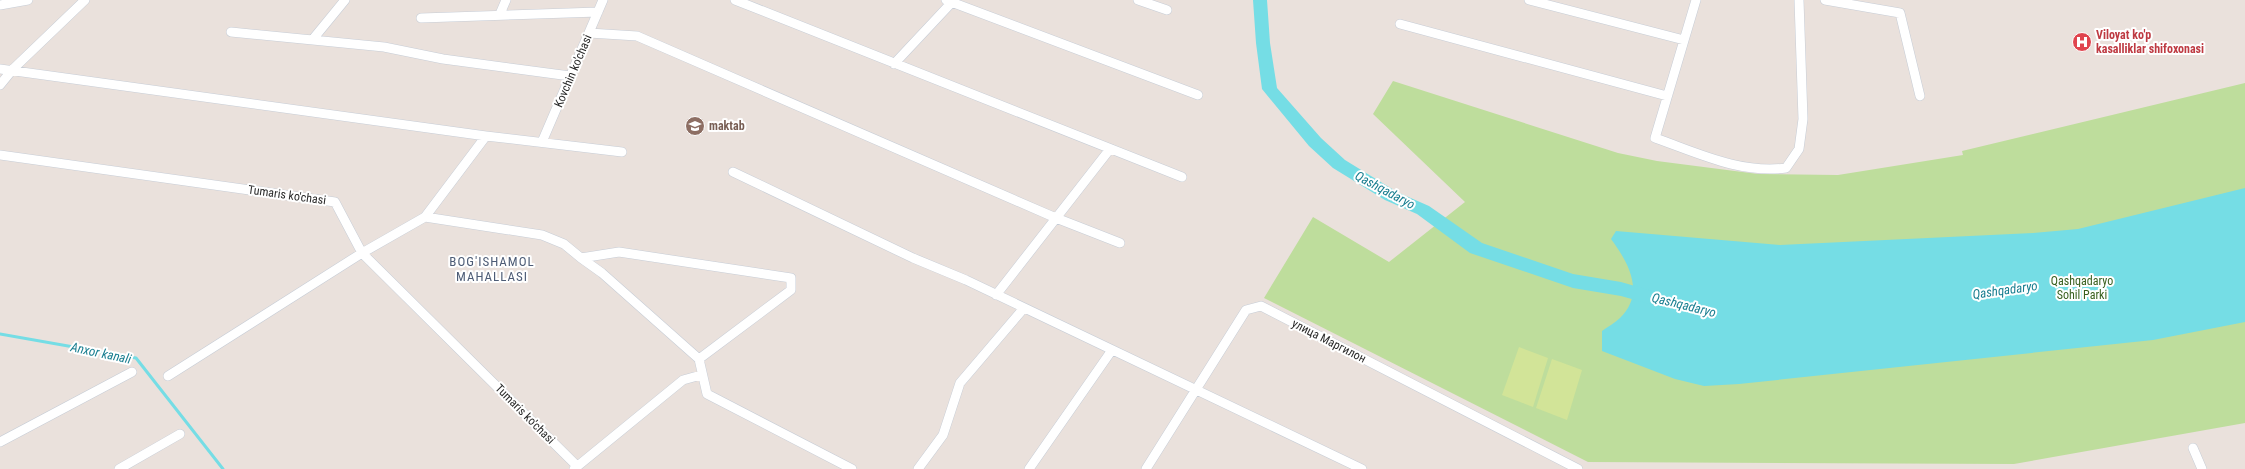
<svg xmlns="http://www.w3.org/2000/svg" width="2245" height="469" viewBox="0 0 2245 469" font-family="'Roboto Condensed',sans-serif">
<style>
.green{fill:#bedd9c}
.pitch{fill:#d2e498}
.water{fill:#75dde5}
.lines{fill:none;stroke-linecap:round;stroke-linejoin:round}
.stream{stroke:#75dde5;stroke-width:3}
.river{fill:#75dde5;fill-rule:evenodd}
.street-casing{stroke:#c7cdd6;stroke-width:10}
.street{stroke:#fff;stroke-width:9}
.labels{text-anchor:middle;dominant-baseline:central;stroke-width:4;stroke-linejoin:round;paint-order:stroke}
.health-label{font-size:12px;font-weight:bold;fill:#be3a42;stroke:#fff;text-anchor:start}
.street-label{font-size:12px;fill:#292929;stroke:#fff}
.education-label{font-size:12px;font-weight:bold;fill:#785e54;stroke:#fff;text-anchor:start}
.park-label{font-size:12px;fill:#39601f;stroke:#fff}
.water-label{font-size:13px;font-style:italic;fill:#177d8f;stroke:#fff}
.neighbourhood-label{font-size:13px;letter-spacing:1px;fill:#4d5c76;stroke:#fff}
</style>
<rect width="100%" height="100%" fill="#eae1dc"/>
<!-- green -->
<path class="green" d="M1393 81 1618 153 1657 161 1758 174 1838 175 1963 155 1962 151 2245 83V423L2014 464 1588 462 1264 298 1313 217 1389 262 1465 202 1373 114Z"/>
<!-- pitch -->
<path class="pitch" d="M1519 347 1548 358 1533 407 1502 395Z
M1552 359 1582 370 1567 420 1536 408Z"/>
<!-- water -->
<path class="water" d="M2245 188V322L2153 340 1739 384 1704 386 1675 379 1602 351V331C1607 327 1615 323 1620 318 1646 293 1628 262 1611 239L1616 231 1780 245 2033 233 2078 229Z"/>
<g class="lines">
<!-- stream -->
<path class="stream" d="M0 334 136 358 223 469"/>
<!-- river -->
<path class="river" d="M1253 0H1267L1270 43 1277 88 1321 138 1345 160 1397 192 1429 206 1482 243 1573 274 1621 282 1659 293 1662 298 1659 303 1653 305 1621 296 1573 288 1470 253 1417 214 1385 200 1333 168 1309 146 1262 89 1256 43Z"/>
<defs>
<path id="street" d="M735 0 1182 177
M946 0 1198 95
M1138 0 1167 10
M1529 0 1684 40
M1696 0 1655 138C1698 153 1740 174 1786 168L1799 149 1803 119 1799 0
M1825 0 1900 13 1920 96
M0 5 28 0
M500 14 506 0
M421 18 598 12
M1400 24 1667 96
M231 32 384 47 443 59 570 76
M589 33 637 36 1056 218 1120 243
M313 39 345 0
M894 64 954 0
M0 69 486 136 622 152
M0 85 13 69 85 0
M542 142 603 0
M0 155 335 202 362 253 577 466
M733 172 913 258 966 280 1362 469
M425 217 542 235 564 244 581 258 619 252 791 278V290L699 359
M581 258 602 273 699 359 707 394 852 469
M996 295 1110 149
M168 376 362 253 425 217 486 136
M0 442 132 372
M2193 448 2202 469
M119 469 180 434
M574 469 683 380 701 375
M918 469 943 435 960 383 1024 308
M1029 469 1112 350
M1146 469 1246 310 1261 306 1578 469"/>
</defs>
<!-- street casing -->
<use href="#street" class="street-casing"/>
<!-- street -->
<use href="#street" class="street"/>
</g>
<!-- icons -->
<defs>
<symbol id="hospital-disc" viewBox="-11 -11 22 22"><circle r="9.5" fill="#e0444e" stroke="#fff"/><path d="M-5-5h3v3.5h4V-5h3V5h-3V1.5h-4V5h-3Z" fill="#fff"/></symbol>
<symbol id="school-disc" viewBox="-11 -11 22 22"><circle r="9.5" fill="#8d6e63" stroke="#fff"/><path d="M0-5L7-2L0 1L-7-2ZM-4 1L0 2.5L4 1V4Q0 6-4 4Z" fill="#fff"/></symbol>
</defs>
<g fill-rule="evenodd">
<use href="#hospital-disc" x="2071" y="31" width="22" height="22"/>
<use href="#school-disc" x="684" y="115" width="22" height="22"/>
</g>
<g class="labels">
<!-- health labels -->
<g class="health-label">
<text x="2096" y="35">Viloyat ko'p<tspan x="2096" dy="14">kasalliklar shifoxonasi</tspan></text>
</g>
<!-- street labels -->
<g class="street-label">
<text transform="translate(573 71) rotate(-67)">Kovchin ko'chasi</text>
<text transform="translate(287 195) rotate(8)">Tumaris ko'chasi</text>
<text transform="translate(1329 341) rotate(27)">улица Маргилон</text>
<text transform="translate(525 414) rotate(45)">Tumaris ko'chasi</text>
</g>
<!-- education labels -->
<g class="education-label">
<text x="709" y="126">maktab</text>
</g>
<!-- park labels -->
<g class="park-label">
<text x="2082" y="281">Qashqadaryo<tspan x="2082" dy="14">Sohil Parki</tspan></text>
</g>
<!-- water labels -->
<g class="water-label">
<text transform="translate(1385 190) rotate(28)">Qashqadaryo</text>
<text transform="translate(2005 290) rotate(-8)">Qashqadaryo</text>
<text transform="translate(1684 305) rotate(14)">Qashqadaryo</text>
<text transform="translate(101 353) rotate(12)">Anxor kanali</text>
</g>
<!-- neighbourhood labels -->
<g class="neighbourhood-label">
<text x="492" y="261">BOG'ISHAMOL<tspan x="492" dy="15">MAHALLASI</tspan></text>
</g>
</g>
</svg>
